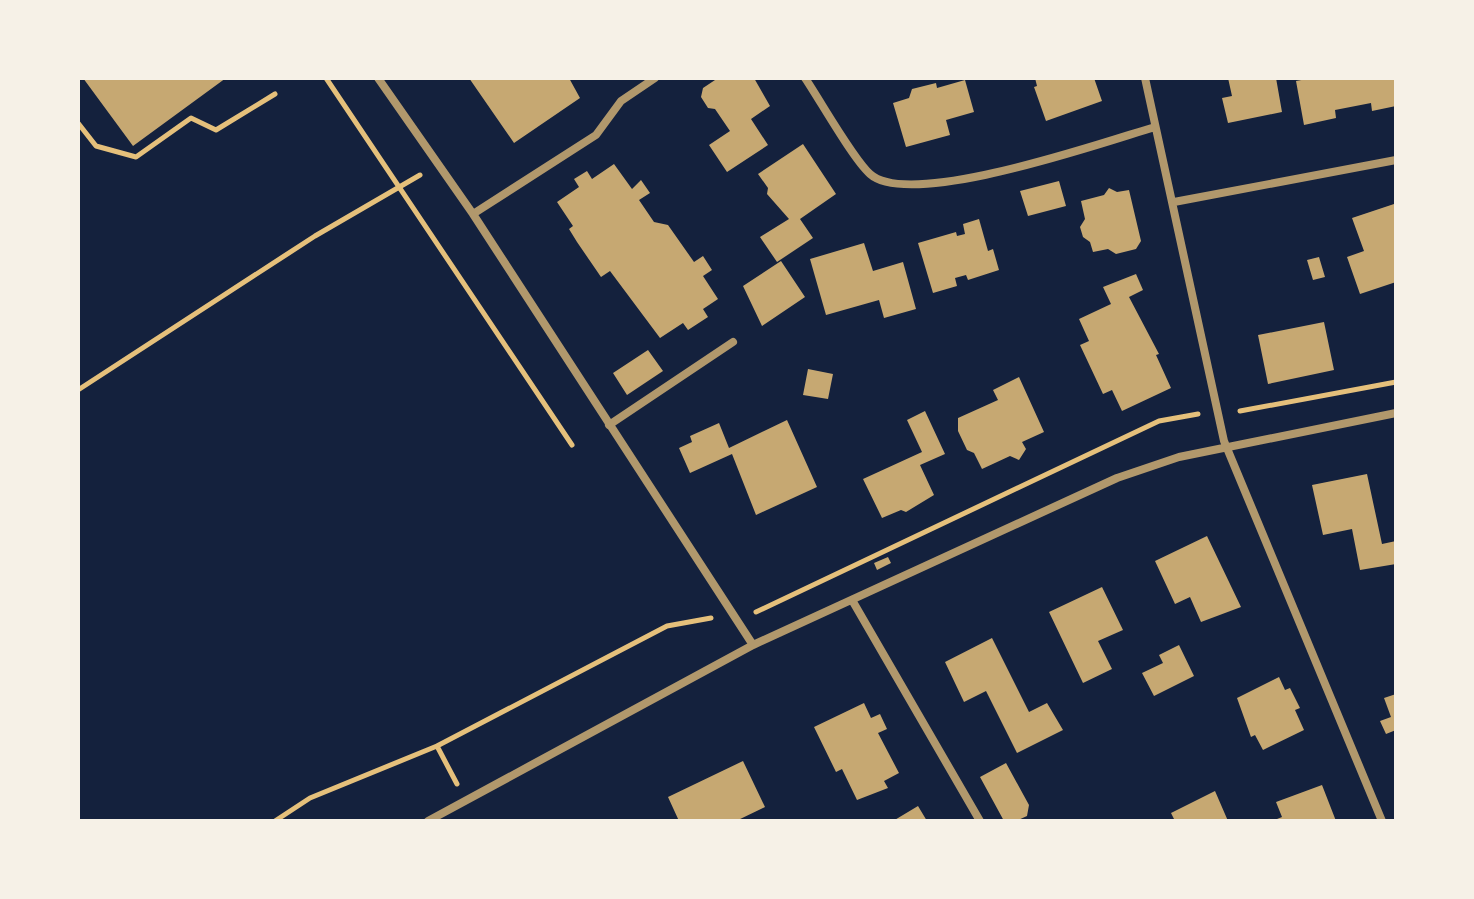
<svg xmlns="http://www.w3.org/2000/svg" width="1474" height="899" viewBox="0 0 1474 899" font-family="'Open Sans',sans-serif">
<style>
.building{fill:#c6a872}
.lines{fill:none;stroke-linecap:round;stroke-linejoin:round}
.path{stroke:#e5c07b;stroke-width:5}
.minor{stroke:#b1986c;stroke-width:8}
</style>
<rect width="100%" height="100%" fill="#14213d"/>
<!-- building -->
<path class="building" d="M83 78H226L133 146Z
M469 78H569L580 98 514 143Z
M718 78H754L770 106 751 119 768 145 727 172 709 145 730 131 715 109 708 108 701 97 703 88Z
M1035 78H1094L1102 101 1046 121 1034 87 1037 86Z
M1228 78H1276L1282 112 1228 123 1222 98 1232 96Z
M1312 78H1396V106L1372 111 1371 103 1335 110 1336 118 1304 125 1296 81Z
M965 80 974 112 946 120 950 135 906 147 893 103 909 98 912 89 936 83 937 88Z
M803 144 836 194 800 219 813 238 777 262 760 237 789 219 767 194 768 188 758 174Z
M614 164 632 189 641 180 650 193 639 200 654 222 668 225 694 262 703 256 712 270 703 276 718 299 703 309 708 317 688 330 683 323 660 338 610 271 601 277 577 242 569 229 573 226 557 202 579 187 574 179 587 171 592 179Z
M1059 181 1066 206 1028 216 1020 191Z
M1109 188 1117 192 1129 190 1141 241 1136 249 1116 254 1108 249 1093 252 1090 242 1083 237 1080 227 1085 219 1081 201 1104 195Z
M1394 204 1396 282 1360 294 1347 257 1364 251 1352 218Z
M979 219 988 251 993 249 999 270 968 280 966 275 955 278 957 286 933 293 918 243 956 232 957 236 965 234 963 224Z
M864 243 873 271 903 262 916 309 884 318 879 300 826 315 810 259Z
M1319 257 1325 277 1313 280 1307 260Z
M781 261 805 297 762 326 743 286Z
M1136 274 1143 290 1129 297 1159 354 1156 355 1171 388 1122 411 1112 390 1103 394 1080 345 1089 341 1079 319 1111 304 1103 287Z
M1324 322 1334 370 1268 384 1258 335Z
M648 350 663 371 627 395 613 373Z
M808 369 833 374 828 399 803 395Z
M1019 377 1044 432 1022 442 1026 449 1019 460 1010 456 982 469 974 453 967 450 958 431V418L998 400 993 390Z
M925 411 945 454 920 465 934 495 906 512 901 510 882 518 863 479 922 452 907 420Z
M787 420 817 487 756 515 732 454 690 473 679 448 692 442 690 436 719 423 729 448Z
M1367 474 1382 544 1396 541V564L1360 570 1352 529 1323 535 1312 485Z
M1207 536 1241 607 1201 622 1190 597 1175 604 1155 561Z
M888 557 891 563 877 570 874 563Z
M1102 587 1123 630 1098 641 1112 669 1083 683 1049 612Z
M992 638 1029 712 1047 703 1063 730 1017 753 986 691 964 702 945 662Z
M1179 645 1194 676 1154 696 1142 673 1163 663 1159 655Z
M1279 677 1285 690 1290 688 1300 708 1295 710 1304 730 1263 750 1255 735 1251 737 1237 698Z
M1396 694V730L1386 734 1380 721 1391 717 1384 698Z
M864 703 871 718 880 714 887 729 878 733 899 773 884 781 888 788 857 800 842 769 836 772 814 727Z
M743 761 765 807 736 821H679L668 797Z
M1006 763 1029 805 1027 816 1016 821H1004L980 777Z
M1322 785 1336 821H1272L1282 817 1276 802Z
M1215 791 1228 821H1175L1171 813Z
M918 806 927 821H893Z"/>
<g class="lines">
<!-- path -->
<path class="path" d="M326 78 572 445
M78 123 96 146 136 157 191 118 216 130 275 94
M78 390 315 236 420 175
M1240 411 1396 382
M756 612 1159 421 1198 414
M437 746 457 784
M275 821 310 798 437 746 667 626 711 618"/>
<!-- minor -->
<path class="minor" d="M378 78 473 214 753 645
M805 78C820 100 853 159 870 174 910 210 1104 142 1155 127
M1145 78 1224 441 1382 821
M1174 202 1396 160
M473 214 596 135 621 101 655 78
M609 425 733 342
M852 600 980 821
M428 821 753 645 1117 478 1179 457 1396 413"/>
</g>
<!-- border -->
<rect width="1474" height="899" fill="none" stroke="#f6f1e7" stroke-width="160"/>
</svg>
